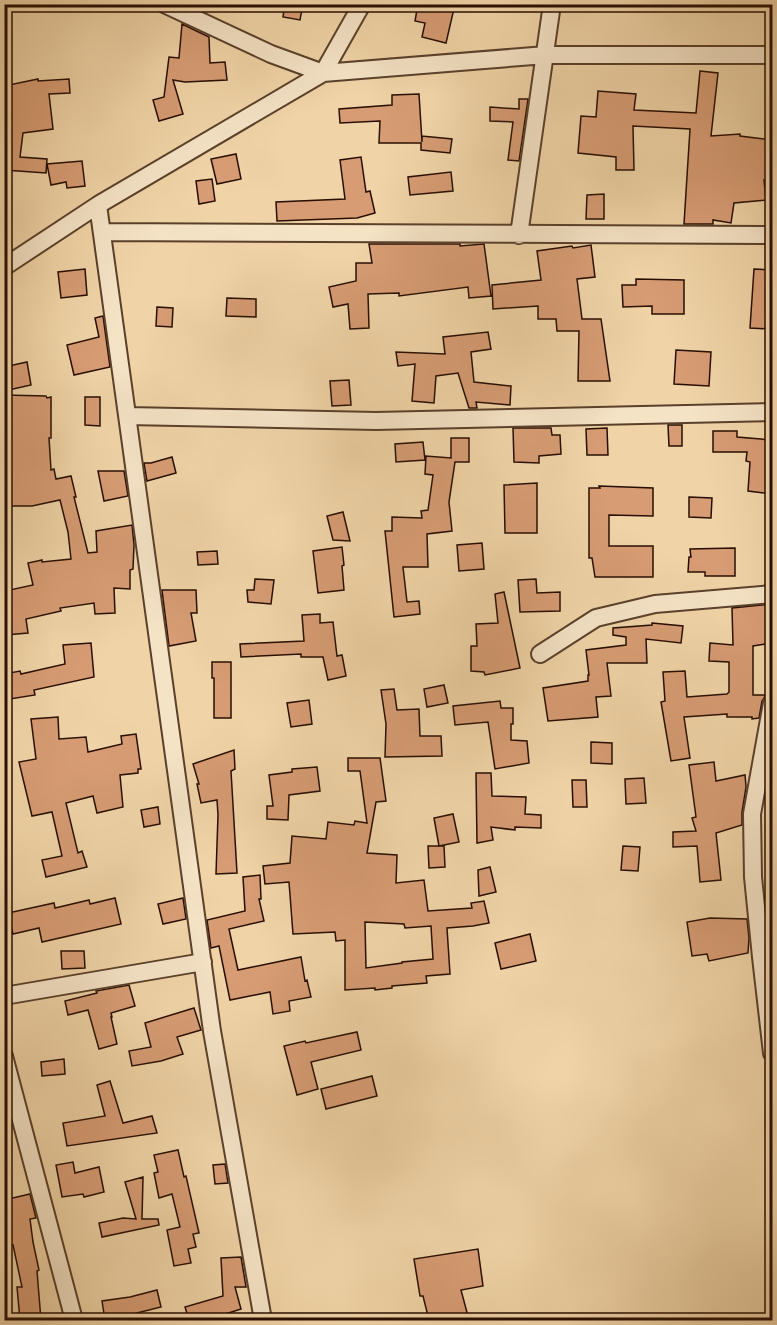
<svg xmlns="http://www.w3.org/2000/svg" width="777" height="1325" viewBox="0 0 777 1325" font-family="'Old Standard TT',serif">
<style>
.building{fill:#d79c74;stroke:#280e02;stroke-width:1.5;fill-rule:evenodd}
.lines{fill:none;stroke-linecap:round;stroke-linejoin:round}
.minor-casing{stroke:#5a402b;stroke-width:20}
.minor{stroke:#f5e3c6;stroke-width:16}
</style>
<rect width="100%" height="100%" fill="#f0d4a7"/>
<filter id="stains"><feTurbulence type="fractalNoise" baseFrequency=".00333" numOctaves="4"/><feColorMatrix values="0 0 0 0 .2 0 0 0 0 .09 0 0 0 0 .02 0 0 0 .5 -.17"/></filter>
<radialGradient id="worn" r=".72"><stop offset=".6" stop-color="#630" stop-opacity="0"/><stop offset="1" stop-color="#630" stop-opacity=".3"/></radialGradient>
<!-- building -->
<path class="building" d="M285 4H303L300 20 283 17Z
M418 4H455L446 43 422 37 425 23 415 21Z
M182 24 209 37 210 63 225 62 227 80 185 82 173 80 183 114 159 121 153 100 164 97 169 57 179 58Z
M700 71 718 73 711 136 740 134V136L772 140V179L764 180 766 200 734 203 731 223 713 220V224H684L690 129 633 126 634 170H616V157L578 153 581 116 596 117 598 91 636 94 634 110 696 113Z
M38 79V81L69 79 70 93 49 94 53 129 23 133 20 157 47 159 46 173 4 170V86Z
M419 94 422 142V136L452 139 450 153 421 150V143H379L380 121 340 123 339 109 392 105V95Z
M519 99H528L519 161 508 160 513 122 490 121V107L519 109Z
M236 154 241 179 217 184 211 159Z
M361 157 366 192 370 191 375 213 357 218 277 221 276 202 345 199 340 160Z
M82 161 85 186 67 188 66 182 51 185 47 164Z
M451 172 453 191 410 195 408 177Z
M212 179 215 201 199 204 196 181Z
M604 194V219H586L587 195Z
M369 244H460V246L484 244 491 296 469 298 468 287 399 296V293L368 294 369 328 350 329 348 304 333 307 329 287 356 281V263H372Z
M591 245 595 277 577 279 582 319H601L610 381H578L579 331H557L556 319H538V306L493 309 492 285 541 280 537 251 572 246 573 248Z
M85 269 87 295 61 298 58 272Z
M754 269 772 270V329L750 328Z
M636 279 684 280V314H652V306L623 307 622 285H636Z
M227 298 256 299V317L226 316Z
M157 307 173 308 172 327 156 326Z
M103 316 110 367 74 375 67 345 99 337 95 318Z
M488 332 491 349 471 352 474 382 511 386 510 405 476 402 477 408H469L458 373 436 376 434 403 412 401 415 364 398 366 396 352 445 354 443 337Z
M676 350 711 352 709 386 674 384Z
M27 362 31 385 4 391V367Z
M349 380 351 405 332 406 330 381Z
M4 395 46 396 47 398 51 397V438H49L51 470 54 469 56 479 71 476 76 497H74L88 553 97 552 96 531 132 525 134 545 133 569 130 570V589L114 588 115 613 95 614 94 603 60 608 61 611 26 619 28 633 5 635 4 614H8L5 591 33 585 28 563 42 560V562L71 559 68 532 60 500 32 506H4V486H6L10 421 4 420Z
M85 397H100V426L85 425Z
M668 425H682V446H669Z
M513 428H551L552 435H560L561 454 539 456V463L514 462Z
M607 428 608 455H587L586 429Z
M713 431H737V437L772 440V494L748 491 750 462 746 461 747 452H713Z
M451 438H469V462H455L449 502 452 531 427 534 428 567H403L407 602 419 601 420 614 394 617 385 531H392V517L422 518 421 511 428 510 433 475 425 474 426 456 451 458Z
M423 442 425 460 396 462 395 444Z
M172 457 176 473 147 481 144 463H151Z
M98 471H124L128 496 104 501Z
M537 483V533H505L504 485Z
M599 486 653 488V516L609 515V546H653V577H595L592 558H589V488H600Z
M689 497 712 498 711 518 689 517Z
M343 512 350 541 333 540 327 516Z
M482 543 484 569 459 571 457 545Z
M342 547 344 565 342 566 344 590 318 593 313 551Z
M735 548V576H705V572H688L689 557H691L690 549Z
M217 551 218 564 198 565 197 552Z
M255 579 274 580 271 604 248 602 247 590H254Z
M536 579 537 593 560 592V611L520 612 518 580Z
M162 590H196L197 613H191L196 641 169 646Z
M504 592 520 668 485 675 484 672 471 671V646H477L476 624 498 623 495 594Z
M772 604V643L753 646V695H766L762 701 759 718 752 719V717H727V714L684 717 690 758 671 761 661 702 665 701 663 672 685 671 687 697 727 694 729 692V662L709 661 710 643 733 645 732 608Z
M320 614V623L333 622 337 656 342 655 346 676 328 680 323 657H301V654L241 657 240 644 304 641 302 615Z
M652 623 683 626 681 643 646 639 647 663H607L611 696 596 697 598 717 548 721 543 688 588 681V675H589L586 650 626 645V637L613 635V628L652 625Z
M91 643 94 677 34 690 35 695 10 699 8 688H4V674L20 671 21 674 65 664 63 645Z
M212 662H231V718H214V678H212Z
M444 685 448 703 427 707 424 689Z
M394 689 397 710 419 709 420 736H441L442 756 385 757 386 724 381 690Z
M309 700 312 724 291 727 287 703Z
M500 701 501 708H513V724H511V740L527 741 529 763 495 769 488 722 455 725 453 706Z
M58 717 59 739 86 737 88 752 122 744 121 736 136 734 141 769H138V773L120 775 123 807 97 813 93 796 66 803 78 853 82 851 87 867 46 877 42 860 62 856 52 812 32 816 19 762 36 759 31 719Z
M591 742 612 743V764L591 763Z
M234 750 235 769 231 771 237 873 216 874 218 815 217 800 201 803 197 784H199L193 764Z
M348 758H380L386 801 376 802 367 853 397 855 396 883 424 880 428 911 472 908 471 903 484 901 489 923 473 926 447 928 450 974 426 976 427 983 392 986V988L375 990V988L345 990V940L336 941 335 932 293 934 289 882 265 884 263 866 290 863 292 836 326 839 328 822 354 825 355 821 367 823 360 771H348ZM365 922 404 924 405 928 431 926 433 959 402 962V963L366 968Z
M714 762 716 781 745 775 746 787 742 812V825L716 833 721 880 700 882 697 846 673 847V832L696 831 692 818 696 817 689 765Z
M317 767 320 791 289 795 288 820 267 819V806H273L269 775 292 772V769Z
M476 773H491L492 796 526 797 525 814 541 815V828L515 827V830L491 827 493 840 477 843Z
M644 778 646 803 626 804 625 779Z
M572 780H586L587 807H573Z
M158 807 160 824 144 827 141 810Z
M453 814 459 842 439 846 434 818Z
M428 846H444L445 867 429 868Z
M623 846 640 847 638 871 621 870Z
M490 867 496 892 479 896 478 870Z
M260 875 261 899H259L264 921 229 929 238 970 301 957 305 981 307 980 311 997 289 1001 290 1011 273 1014 270 992 230 1000 219 946 211 948 207 920 245 911 243 877Z
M115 898 121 924 42 942 39 928 13 934 8 913 54 903 55 908 89 900 90 904Z
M183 898 186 919 163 924 158 904Z
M710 918 747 919 749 938 748 953 709 961 707 954 692 956 687 922Z
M530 934 536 961 501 969 495 943Z
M61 951H84L85 968 62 969Z
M129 985 135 1006 111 1013 112 1017H111L117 1044 99 1049 88 1010 68 1015 65 1001 97 993 96 991Z
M194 1008 201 1030 177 1037 183 1054 161 1061 132 1066 129 1051 151 1047 145 1023Z
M357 1032 361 1050 311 1062 318 1089 297 1095 284 1046 305 1041 306 1043Z
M64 1059 65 1074 42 1076 41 1062Z
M372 1076 377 1096 326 1109 321 1089Z
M110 1081 123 1123 152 1116 157 1133 67 1146 63 1123 105 1116 97 1085Z
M178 1150 184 1177 186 1176 199 1233 193 1234 196 1247 188 1249 191 1263 174 1266 167 1230 180 1227 172 1194 159 1198 154 1173 158 1172 154 1155Z
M73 1162 75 1173 99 1167 104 1192 84 1197 83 1194 62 1197 56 1165Z
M225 1164 228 1183 215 1184 213 1165Z
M143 1177 142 1219H158L159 1225 102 1237 99 1223 123 1218 136 1219 125 1182Z
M30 1194 36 1218 30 1219 33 1242 39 1270 37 1271 41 1320H20L17 1287H22L13 1245 4 1247V1200Z
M478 1249 483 1286 461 1290 469 1320H429L423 1296H420L414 1259Z
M241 1257 246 1287H235L241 1309 213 1318 214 1320H189L185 1307 223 1296 221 1258Z
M157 1290 161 1307 125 1316 126 1318 105 1320 102 1301 130 1297Z"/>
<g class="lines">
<defs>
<path id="minor" d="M164 4 271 54 323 73 546 55H772
M98 205 212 1031 263 1320
M102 232 772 235
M519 235 552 4
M4 267 98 205 323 73 362 4
M127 416 376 421 772 412
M540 654 596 618 655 604 772 594
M772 703 752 814 753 877 761 957 772 1053
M4 996 203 962
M4 1056 74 1320"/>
</defs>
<!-- minor casing -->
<use href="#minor" class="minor-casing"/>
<!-- minor -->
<use href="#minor" class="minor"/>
</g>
<!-- margin -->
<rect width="777" height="1325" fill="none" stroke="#f0d4a7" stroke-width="24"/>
<rect x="6" y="6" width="765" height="1313" fill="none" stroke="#280e02" stroke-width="3"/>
<rect x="12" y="12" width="753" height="1301" fill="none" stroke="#280e02" stroke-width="1.5"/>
<rect width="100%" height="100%" filter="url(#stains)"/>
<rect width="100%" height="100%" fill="url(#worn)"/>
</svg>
